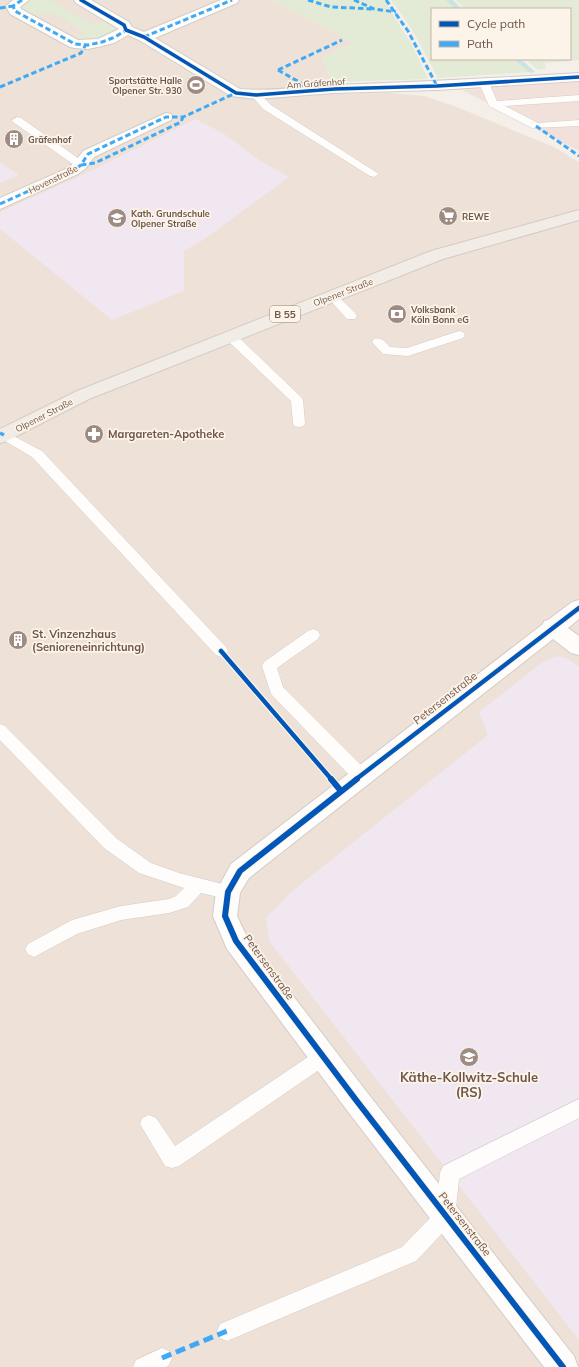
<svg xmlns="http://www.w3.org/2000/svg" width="579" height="1367" viewBox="0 0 579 1367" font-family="Mulish,sans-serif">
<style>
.residential{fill:#eee1d7}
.commercial{fill:#f2e1da}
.education{fill:#f1e7f0}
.green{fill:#e3ead5}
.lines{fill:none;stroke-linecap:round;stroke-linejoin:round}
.stream{fill:#cce3e3;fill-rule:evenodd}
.lane-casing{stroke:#d3ccc7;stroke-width:1}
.street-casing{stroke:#d3ccc7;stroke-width:2}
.primary-casing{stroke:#d3cbc6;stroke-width:2}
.lane{fill:#fefdfc;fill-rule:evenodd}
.street{fill:#fefdfc;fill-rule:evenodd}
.primary{fill:#f1ece5;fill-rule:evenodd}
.quiet-far2{stroke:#3fa9f5;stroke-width:3;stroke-dasharray:5.5 3;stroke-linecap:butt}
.quiet-far1{stroke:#3fa9f5;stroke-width:3.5;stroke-dasharray:8 3.5;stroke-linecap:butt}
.quiet{stroke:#3fa9f5;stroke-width:5;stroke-dasharray:10 5;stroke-linecap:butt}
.cycleway-far2-casing{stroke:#fdf4e9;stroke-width:5}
.cycleway-far1-casing{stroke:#fdf4e9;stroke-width:7}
.cycleway-casing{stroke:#fdf4e9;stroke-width:8}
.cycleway-far2{stroke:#0057b8;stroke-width:3.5}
.cycleway-far1{stroke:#0057b8;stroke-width:4.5}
.cycleway{stroke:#0057b8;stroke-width:6}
.labels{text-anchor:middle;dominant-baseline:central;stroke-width:3.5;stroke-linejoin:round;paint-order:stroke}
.far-poi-label{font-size:9px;font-weight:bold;fill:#6f564c;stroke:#fdf4e9;text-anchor:start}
.far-street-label{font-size:9px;fill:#6f564c;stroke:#fdf4e9}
.shield{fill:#fdf4e9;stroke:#9a857b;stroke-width:1}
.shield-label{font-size:10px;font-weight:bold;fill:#6f564c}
.poi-label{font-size:11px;font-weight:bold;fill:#6f564c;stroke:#fdf4e9;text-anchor:start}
.street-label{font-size:11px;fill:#6f564c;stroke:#fdf4e9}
.near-poi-label{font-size:13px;font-weight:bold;fill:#6f564c;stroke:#fdf4e9}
</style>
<rect width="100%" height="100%" fill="#f5efe9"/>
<!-- residential -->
<path class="residential" d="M0 0H272L354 43 322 57 332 82 335 94 389 93 424 96 454 106 554 147 579 162V1367H0Z"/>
<!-- commercial -->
<path class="commercial" d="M579 82V151L462 90Z"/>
<!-- education -->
<path class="education" d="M196 119 224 134 259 160 289 177 203 240 184 251V291L112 320 0 229V212L82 175Z
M0 162 19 175 0 183Z
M557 656 568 659 579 667V1340L269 941 266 918 291 892 488 735 479 712 544 661Z"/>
<!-- green -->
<path class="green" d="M31 0H50L92 24 108 21 115 26 116 30C106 42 84 43 70 37L86 34C78 29 61 16 53 14 43 11 25 21 22 6L26 2Z
M272 0H384L413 47 428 79 332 82 322 57 354 43Z
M391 0H447L457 9H432V59H516L529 72 438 78 414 33 403 16Z
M455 0H579V60L544 63 546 68 538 70 525 59H570V9H465Z"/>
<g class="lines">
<!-- stream -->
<path class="stream" d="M446 0H453L462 9H455Z
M514 59H521L535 72 530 73Z"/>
<defs>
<path id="lane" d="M484 80 489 83 497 101 579 95V101L505 106 538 123 579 120V126L532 128 489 106 479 83Z
M256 92 259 93 271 105 379 174 374 177 370 176 263 109 251 95Z
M17 117 21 118 85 163 86 165 85 167H77L13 122 12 120Z
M332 292 336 294 355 313 357 316 355 319H347L328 298 326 296 328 294Z
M459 331 463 332 465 335 463 338 408 356 383 354 372 342 374 339C382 337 385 342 390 347L407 348Z
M230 332 234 333 301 397 303 400 305 423 304 426 299 427 294 426 293 423 291 401 226 339 224 336 226 333Z
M4 431 42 451 226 647 228 651 226 655 221 657 216 655 32 457 0 438V432Z
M313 629 318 631 320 635 318 639 277 668 283 687 367 771 369 776 367 781 361 782 355 781 271 694 262 666 264 662 308 631Z
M0 724 5 726 116 838 151 863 179 873 234 887 236 892 234 897 228 899 201 893 188 907 169 913 121 920 77 934 34 957 28 954 25 949 28 944 72 920 121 906 169 899 176 896 184 888 139 873 104 848 0 740Z
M323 1048 329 1051 332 1057 329 1063 179 1166 172 1168 165 1166 140 1124 142 1118 149 1115 156 1118 175 1146 317 1051Z
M579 1099V1118L459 1179 455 1216 452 1223 416 1261 227 1341 220 1338 217 1331 220 1324 402 1247 436 1212 440 1173 443 1166Z
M162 1348 169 1351 172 1358 169 1365 166 1367H133L136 1360Z"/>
<path id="street" d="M13 0H29L20 7 21 9 78 40 98 39 119 29 76 3 74 0H91L129 22 132 27 144 32 221 0H239L237 3 155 38 240 89C272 92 304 86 336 85 417 82 498 78 579 73V81L437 90 334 93 256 99 231 96 139 40 128 35 114 43 102 46 88 49 75 48 70 47 10 14 6 6Z
M166 113 171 114 173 117 171 120 94 157 86 168 78 174 0 209V198L68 168 75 162 83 151Z
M579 600V619L568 628 579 636V655L571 653 553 639 249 878 240 893 237 916 245 933 366 1091 574 1356 578 1367H544L346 1109 227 949 213 916 216 892 231 864 543 624 544 621 548 620 572 602Z"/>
<path id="primary" d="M579 210V220L443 259 89 399 7 441 0 443V429L77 391 431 251Z"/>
</defs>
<!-- lane casing -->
<use href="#lane" class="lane-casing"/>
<!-- street casing -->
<use href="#street" class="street-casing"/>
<!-- primary casing -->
<use href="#primary" class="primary-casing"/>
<!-- lane -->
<use href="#lane" class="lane"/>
<!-- street -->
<use href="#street" class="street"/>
<!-- primary -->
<use href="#primary" class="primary"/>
<!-- quiet-far2 -->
<path class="quiet-far2" d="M22 0 13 6 15 11 75 44 88 45 102 42 115 37 126 30
M308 0 331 7 374 9
M354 0 374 9 396 12
M386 0 408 31 437 86
M0 8 13 6
M144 37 232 0
M278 70 342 40
M278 70 301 83 304 91
M0 87 81 53 85 46
M536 126 579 156
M81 165 95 163 181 122 183 117
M0 204 73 171 81 165 88 154 166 117H183L236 93"/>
<!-- quiet-far1 -->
<path class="quiet-far1" d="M0 433 4 435"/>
<!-- quiet -->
<path class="quiet" d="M162 1358 227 1331"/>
<defs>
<path id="cycleway-far2" d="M81 0 124 25 126 30 144 37 236 93 256 95 334 89 437 86 579 77"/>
<path id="cycleway-far1" d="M221 651 332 780
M355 780 579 608"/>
<path id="cycleway" d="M331 779 341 791
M357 779 240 871 228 892 225 916 236 941 356 1100 563 1367"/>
</defs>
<!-- cycleway-far2 casing -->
<use href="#cycleway-far2" class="cycleway-far2-casing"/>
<!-- cycleway-far1 casing -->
<use href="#cycleway-far1" class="cycleway-far1-casing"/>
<!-- cycleway casing -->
<use href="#cycleway" class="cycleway-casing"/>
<!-- cycleway-far2 -->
<use href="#cycleway-far2" class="cycleway-far2"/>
<!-- cycleway-far1 -->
<use href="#cycleway-far1" class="cycleway-far1"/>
<!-- cycleway -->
<use href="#cycleway" class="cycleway"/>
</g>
<!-- icons -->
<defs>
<symbol id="stadium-disc" viewBox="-11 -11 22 22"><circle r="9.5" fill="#9e8c83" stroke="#fdf4e9"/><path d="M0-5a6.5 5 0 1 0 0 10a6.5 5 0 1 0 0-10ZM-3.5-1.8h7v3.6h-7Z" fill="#fff"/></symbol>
<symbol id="building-disc" viewBox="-11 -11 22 22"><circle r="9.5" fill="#9e8c83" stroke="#fdf4e9"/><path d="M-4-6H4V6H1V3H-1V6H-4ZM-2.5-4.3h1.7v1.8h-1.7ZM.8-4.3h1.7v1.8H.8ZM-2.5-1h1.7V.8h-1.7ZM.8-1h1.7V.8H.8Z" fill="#fff"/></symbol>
<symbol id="supermarket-disc" viewBox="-11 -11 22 22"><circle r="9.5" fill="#9e8c83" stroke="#fdf4e9"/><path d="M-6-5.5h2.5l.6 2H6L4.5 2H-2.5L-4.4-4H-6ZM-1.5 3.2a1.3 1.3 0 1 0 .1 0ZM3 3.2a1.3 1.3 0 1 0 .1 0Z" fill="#fff"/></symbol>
<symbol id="school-disc" viewBox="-11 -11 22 22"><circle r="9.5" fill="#9e8c83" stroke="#fdf4e9"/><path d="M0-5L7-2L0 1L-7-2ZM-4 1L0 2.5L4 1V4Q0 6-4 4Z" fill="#fff"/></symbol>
<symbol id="bank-disc" viewBox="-11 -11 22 22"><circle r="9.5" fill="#9e8c83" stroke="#fdf4e9"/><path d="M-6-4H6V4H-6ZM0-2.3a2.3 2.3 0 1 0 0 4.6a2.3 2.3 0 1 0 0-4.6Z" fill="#fff"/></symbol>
<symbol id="pharmacy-disc" viewBox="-11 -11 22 22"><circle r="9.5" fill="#9e8c83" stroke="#fdf4e9"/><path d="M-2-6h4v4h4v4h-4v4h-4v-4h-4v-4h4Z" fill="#fff"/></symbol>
</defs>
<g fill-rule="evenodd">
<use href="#stadium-disc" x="185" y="74" width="22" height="22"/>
<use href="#building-disc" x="3" y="128" width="22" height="22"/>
<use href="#supermarket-disc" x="437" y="205" width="22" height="22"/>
<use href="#school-disc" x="106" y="207" width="22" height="22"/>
<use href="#bank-disc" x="386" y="303" width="22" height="22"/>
<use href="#pharmacy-disc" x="83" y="423" width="22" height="22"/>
<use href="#building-disc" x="7" y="629" width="22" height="22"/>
<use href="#school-disc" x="458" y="1046" width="22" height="22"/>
</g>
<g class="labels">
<!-- far-poi labels -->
<g class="far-poi-label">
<text x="182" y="80" text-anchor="end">Sportstätte Halle<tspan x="182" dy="10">Olpener Str. 930</tspan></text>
<text x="28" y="139">Gräfenhof</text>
<text x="131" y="213">Kath. Grundschule<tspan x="131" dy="10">Olpener Straße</tspan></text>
<text x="462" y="216">REWE</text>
<text x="411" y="309">Volksbank<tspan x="411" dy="10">Köln Bonn eG</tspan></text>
</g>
<!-- far-street labels -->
<g class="far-street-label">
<text transform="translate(316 83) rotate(-4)">Am Gräfenhof</text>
<text transform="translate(53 179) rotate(-26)">Hovenstraße</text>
<text transform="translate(343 292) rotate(-21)">Olpener Straße</text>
<text transform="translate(44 415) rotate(-27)">Olpener Straße</text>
</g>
<!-- shield labels -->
<rect class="shield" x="270" y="306" width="30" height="16" rx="3"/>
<g class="shield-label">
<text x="285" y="314">B 55</text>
</g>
<!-- poi labels -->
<g class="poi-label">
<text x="108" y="434">Margareten-Apotheke</text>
<text x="32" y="634">St. Vinzenzhaus<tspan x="32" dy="13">(Senioreneinrichtung)</tspan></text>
</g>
<!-- street labels -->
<g class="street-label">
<text transform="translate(445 698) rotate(-38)">Petersenstraße</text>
<text transform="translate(269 967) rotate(54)">Petersenstraße</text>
<text transform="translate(465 1224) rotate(52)">Petersenstraße</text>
</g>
<!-- near-poi labels -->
<g class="near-poi-label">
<text x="469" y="1077">Käthe-Kollwitz-Schule<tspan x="469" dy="15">(RS)</tspan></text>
</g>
</g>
<!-- legend -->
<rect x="431" y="8" width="140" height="52" fill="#fdf4e9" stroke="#c4b5aa"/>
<rect x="439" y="21" width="20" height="6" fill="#0057b8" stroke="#c4b5aa"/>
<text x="467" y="28" font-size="12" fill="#6f564c">Cycle path</text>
<rect x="439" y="41" width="20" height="6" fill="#3fa9f5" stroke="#c4b5aa"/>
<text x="467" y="48" font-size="12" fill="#6f564c">Path</text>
</svg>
